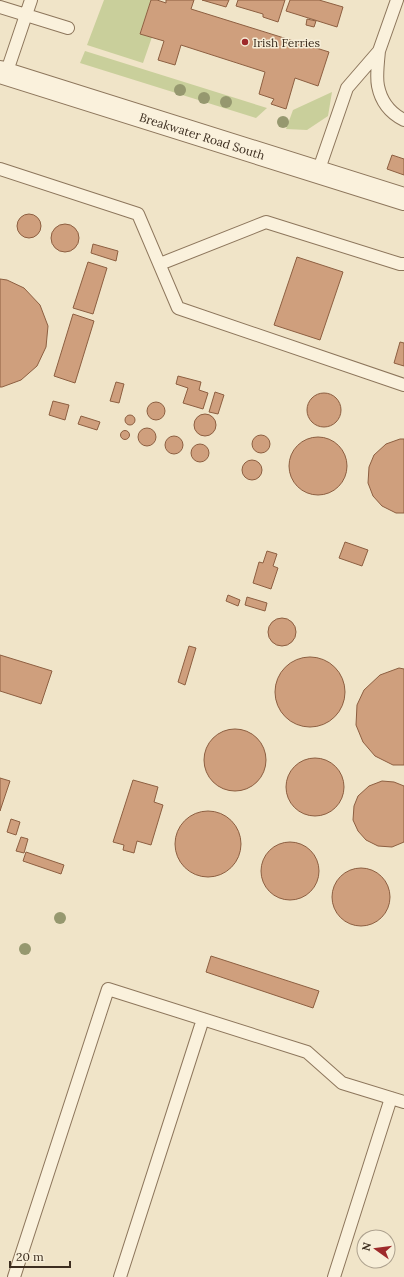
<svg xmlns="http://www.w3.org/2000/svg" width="404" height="1277" viewBox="0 0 404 1277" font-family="Lora,serif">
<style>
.green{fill:#c9cf9b}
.building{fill:#cf9f7d;stroke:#8d5f41}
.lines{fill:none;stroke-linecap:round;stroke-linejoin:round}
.lane-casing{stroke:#8d765c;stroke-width:14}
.street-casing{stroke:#8d765c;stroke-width:24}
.lane{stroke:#faf1dc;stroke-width:12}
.street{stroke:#faf1dc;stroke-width:22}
.tree{fill:#96986f}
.poi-dot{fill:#9e2a2b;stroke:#f7eed8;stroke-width:1.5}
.labels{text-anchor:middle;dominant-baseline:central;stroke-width:3;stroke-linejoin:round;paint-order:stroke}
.poi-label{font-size:12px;fill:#3d2e20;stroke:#f7eed8;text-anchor:start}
.street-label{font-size:12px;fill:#3d2e20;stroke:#f7eed8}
</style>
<rect width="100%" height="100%" fill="#f0e4c8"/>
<!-- green -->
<path class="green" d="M104 0H151L140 33 152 37 143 63 87 45Z
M85 51 267 108 256 118 80 63Z
M332 92 328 116 307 130 286 129 293 110Z"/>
<!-- building -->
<path class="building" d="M151 0H157L166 3V0H194L191 9 329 52 318 86 295 78 286 109 271 104 274 99 259 94 265 72 181 45 175 65 158 60 164 41 140 34Z
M202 0H229L226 7Z
M238 0H285L278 22 263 17V14L236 6Z
M290 0H319L343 7 337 27 286 11Z
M307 19 316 21 314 27 306 25Z
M392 155 404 159V175L387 169Z
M17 226a12 12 0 1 1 24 0a12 12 0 1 1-24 0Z
M51 238a14 14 0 1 1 28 0a14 14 0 1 1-28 0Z
M93 244 118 251 116 261 91 253Z
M297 257 343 272 320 340 274 325Z
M88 262 107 268 93 314 73 308Z
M0 279 7 280 24 288 40 305 48 326 46 347 37 366 21 380 2 387H0Z
M73 314 94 321 75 383 54 376Z
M400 342 404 343V366L394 363Z
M178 376 201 382 199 390 208 393 203 409 183 403 188 388 176 384Z
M116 382 124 384 119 403 110 401Z
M215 392 224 395 218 414 209 412Z
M307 410a17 17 0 1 1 34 0a17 17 0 1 1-34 0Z
M53 401 69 405 65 420 49 415Z
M147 411a9 9 0 1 1 18 0a9 9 0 1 1-18 0Z
M194 425a11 11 0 1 1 22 0a11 11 0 1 1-22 0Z
M125 420a5 5 0 1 1 10 0a5 5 0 1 1-10 0Z
M81 416 100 422 97 430 78 424Z
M138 437a9 9 0 1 1 18 0a9 9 0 1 1-18 0Z
M120.5 435a4.5 4.5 0 1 1 9 0a4.5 4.5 0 1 1-9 0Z
M252 444a9 9 0 1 1 18 0a9 9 0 1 1-18 0Z
M165 445a9 9 0 1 1 18 0a9 9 0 1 1-18 0Z
M289 466a29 29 0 1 1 58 0a29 29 0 1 1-58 0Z
M400 439H404V513H396L382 506 373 496 368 483 369 467 374 455 386 444Z
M191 453a9 9 0 1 1 18 0a9 9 0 1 1-18 0Z
M242 470a10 10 0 1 1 20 0a10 10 0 1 1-20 0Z
M345 542 368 550 362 566 339 558Z
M267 551 277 554 273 566 278 568 271 589 253 583 259 562 263 563Z
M228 595 240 600 238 606 226 601Z
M247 597 267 603 265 611 245 605Z
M268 632a14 14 0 1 1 28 0a14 14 0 1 1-28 0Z
M189 646 196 648 185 685 178 682Z
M0 655 52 671 41 704 0 691Z
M275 692a35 35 0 1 1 70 0a35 35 0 1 1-70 0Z
M399 668 404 669V765H393L375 756 363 742 356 725 357 705 364 690 380 675Z
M204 760a31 31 0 1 1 62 0a31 31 0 1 1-62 0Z
M286 787a29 29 0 1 1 58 0a29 29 0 1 1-58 0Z
M0 778 10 781 0 811Z
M133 780 158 787 154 802 163 805 151 845 137 841 134 853 123 850 124 845 113 842Z
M382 781 394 782 404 786V842L392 847 378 846 366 840 358 831 353 820 354 806 358 796 369 786Z
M175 844a33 33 0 1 1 66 0a33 33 0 1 1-66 0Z
M11 819 20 822 16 835 7 832Z
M21 837 28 839 24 853 16 851Z
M261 871a29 29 0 1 1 58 0a29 29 0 1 1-58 0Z
M26 852 64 865 61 874 23 861Z
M332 897a29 29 0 1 1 58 0a29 29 0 1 1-58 0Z
M211 956 319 991 313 1008 206 972Z"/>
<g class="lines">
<defs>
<path id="lane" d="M0 7 68 28
M379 51C378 61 376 77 378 86 381 101 390 113 404 120
M6 74 31 0
M0 169 138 214 178 308 404 385
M318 172 347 88 379 51 397 0
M160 264 266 222 400 264H404
M14 1277 108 989 307 1052 342 1083 404 1102
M120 1277 203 1019
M334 1277 391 1098"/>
<g id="street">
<path id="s1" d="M0 72 404 199"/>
</g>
</defs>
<!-- lane casing -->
<use href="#lane" class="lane-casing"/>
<!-- street casing -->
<use href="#street" class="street-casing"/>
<!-- lane -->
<use href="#lane" class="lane"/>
<!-- street -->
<use href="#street" class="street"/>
</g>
<!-- trees -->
<g class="tree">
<circle cx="180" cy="90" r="6"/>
<circle cx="204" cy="98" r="6"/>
<circle cx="226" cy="102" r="6"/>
<circle cx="283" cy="122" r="6"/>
<circle cx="60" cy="918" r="6"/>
<circle cx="25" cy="949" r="6"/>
</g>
<!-- markers -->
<circle class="poi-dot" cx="245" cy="42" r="4"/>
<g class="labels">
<!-- poi labels -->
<g class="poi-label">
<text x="253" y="42">Irish Ferries</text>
</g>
<!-- street labels -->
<g class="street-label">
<text stroke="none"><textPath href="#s1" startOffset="212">Breakwater Road South</textPath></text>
</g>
</g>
<!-- north arrow -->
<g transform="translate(376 1249) rotate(284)"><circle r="19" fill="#f7eed8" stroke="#ada18e"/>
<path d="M0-3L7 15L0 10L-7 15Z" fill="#9e2a2b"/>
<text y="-6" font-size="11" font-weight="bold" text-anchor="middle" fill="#3d2e20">N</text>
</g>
<!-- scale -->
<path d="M10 1261v6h60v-6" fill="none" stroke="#3d2e20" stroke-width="2"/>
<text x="16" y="1261" font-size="12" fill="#3d2e20" stroke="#f7eed8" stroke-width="3" paint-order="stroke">20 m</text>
</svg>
